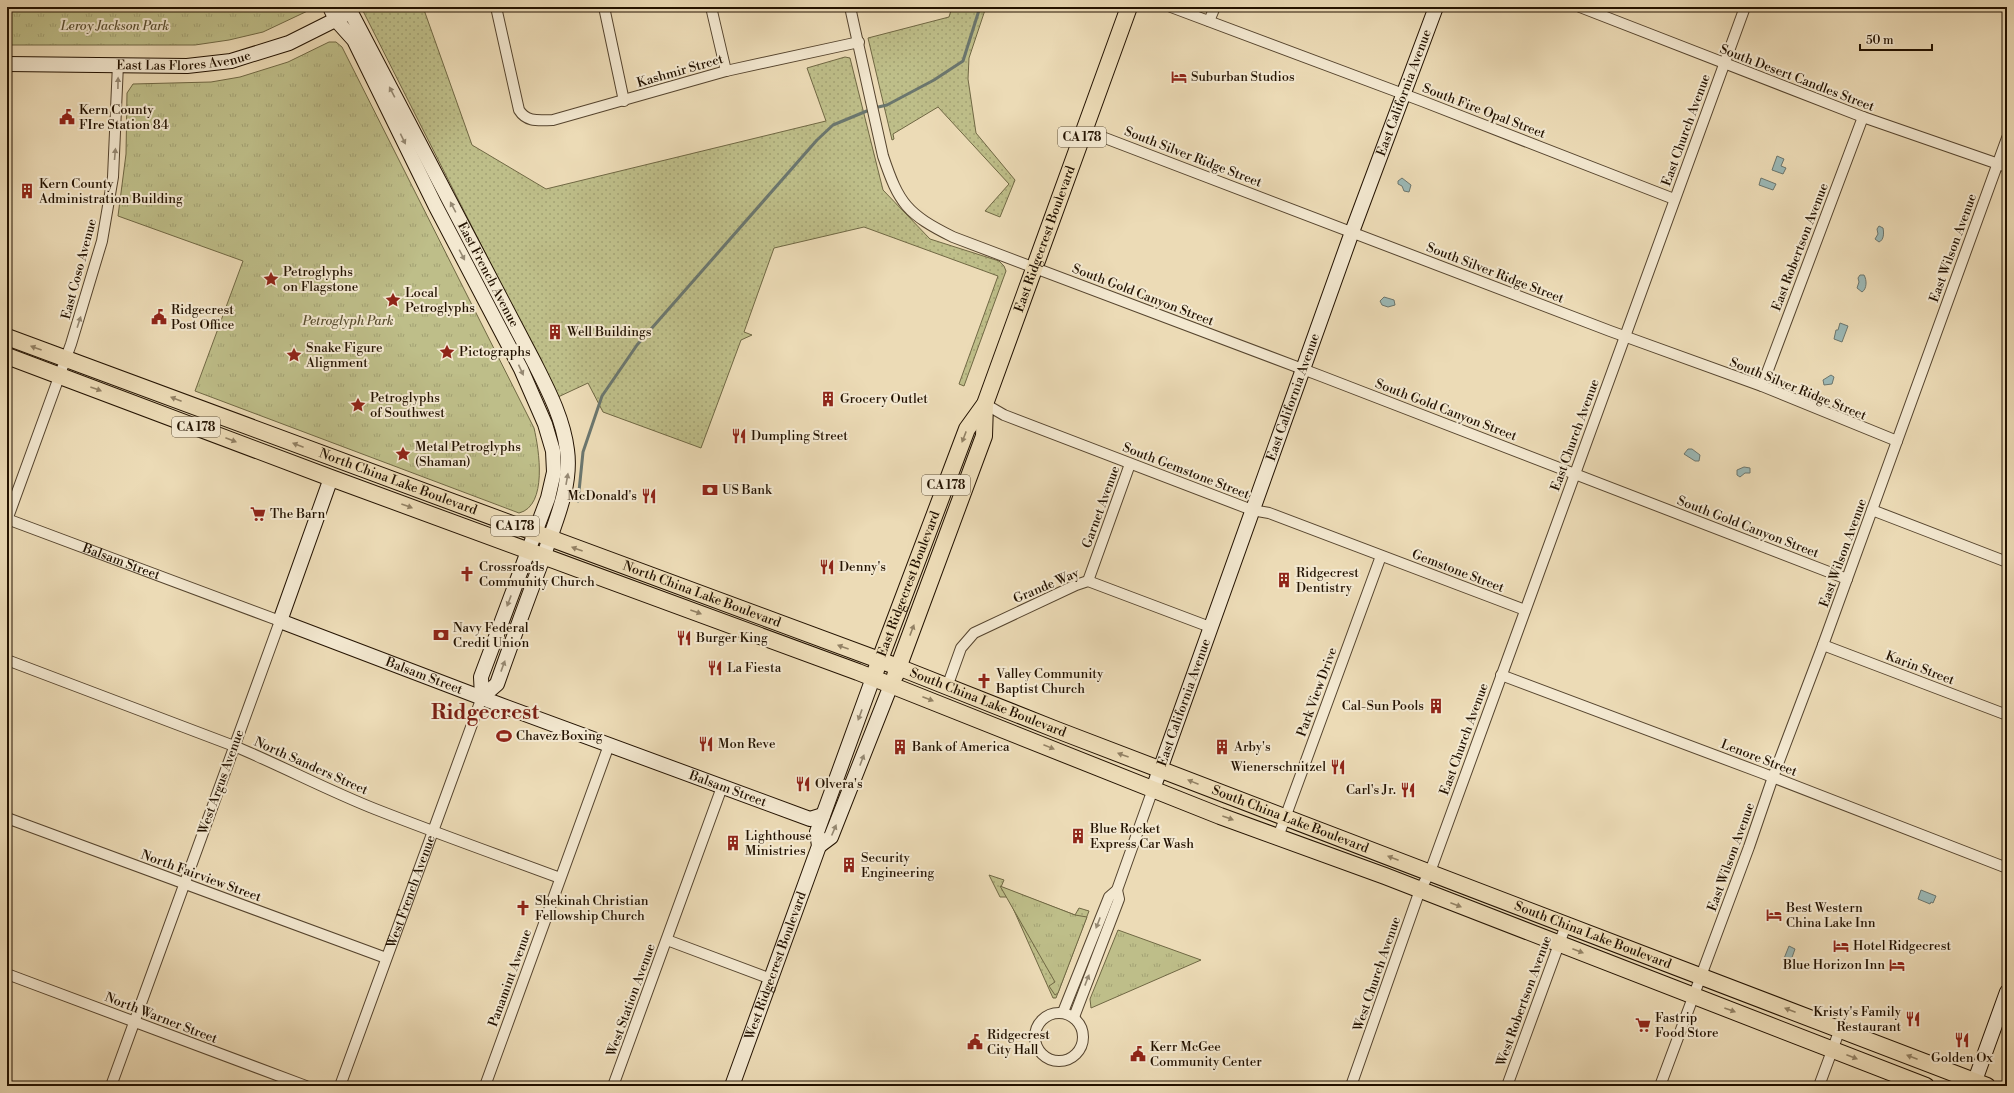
<svg xmlns="http://www.w3.org/2000/svg" width="2014" height="1093" viewBox="0 0 2014 1093" font-family="'Libre Bodoni',serif">
<style>
.grass{fill:url(#grass-dots);stroke:#706844}
.park{fill:url(#park-tufts);stroke:#706844}
.water{fill:#9bb9b7;stroke:#6b766e}
.lines{fill:none;stroke-linecap:round;stroke-linejoin:round}
.stream{stroke:#6b766e;stroke-width:3}
.street-casing{stroke:#55442e;stroke-width:12}
.secondary-casing{stroke:#231200;stroke-width:16}
.primary-casing{stroke:#231200;stroke-width:18}
.street{stroke:#f3e8d0;stroke-width:10}
.secondary{stroke:#f3e8d0;stroke-width:14}
.primary{stroke:#ecdbb6;stroke-width:16}
.oneway{fill:#958872}
.oneway2{fill:#928164}
.labels{text-anchor:middle;dominant-baseline:central;stroke-width:4;stroke-linejoin:round;paint-order:stroke}
.shield{fill:#f3e8d0;stroke:#61523e;stroke-width:1}
.shield-label{font-size:12px;font-weight:bold;fill:#231200}
.park-label{font-size:13px;font-style:italic;fill:#594e30;stroke:#f3e8d0}
.street-label{font-size:13px;fill:#231200;stroke:#f3e8d0}
.poi-label{font-size:13px;fill:#231200;stroke:#f3e8d0;text-anchor:start}
.town-label{font-size:21px;font-weight:bold;fill:#7a1f14;stroke:#f3e8d0}
</style>
<defs>
<pattern id="grass-dots" width="8" height="8" patternUnits="userSpaceOnUse"><rect width="8" height="8" fill="#bebe89"/><path d="M2 2h.1M6 6h.1" fill="none" stroke="#a3a274" stroke-width="1.8" stroke-linecap="round"/></pattern>
<pattern id="park-tufts" width="24" height="20" patternUnits="userSpaceOnUse"><rect width="24" height="20" fill="#bebe89"/><path d="M3 7l-1-3M5 7V3M7 7l1-3M15 17l-1-3M17 17v-4M19 17l1-3" fill="none" stroke="#a3a274"/></pattern>
</defs>
<rect width="100%" height="100%" fill="#ecdbb6"/>
<filter id="stains"><feTurbulence type="fractalNoise" baseFrequency=".005" numOctaves="4"/><feColorMatrix values="0 0 0 0 .2 0 0 0 0 .09 0 0 0 0 .02 0 0 0 .5 -.17"/></filter>
<radialGradient id="worn" r=".72"><stop offset=".6" stop-color="#630" stop-opacity="0"/><stop offset="1" stop-color="#630" stop-opacity=".3"/></radialGradient>
<!-- grass -->
<path class="grass" d="M361 7H423L472 145 546 189 826 121 807 68 845 57 850 58 883 190 930 239 999 261 1004 266 1006 271 964 386 959 384 998 276 864 227 774 248 744 332 752 335 741 340 701 448 603 412 588 383 558 397Z
M952 7H986L969 58 968 79 976 133 1015 180 1000 217 985 211 1009 184 938 107 893 134 894 139 892 140 868 38 949 17Z
M989 875 1004 880 1001 887 1075 915 1079 908 1089 911 1056 998H1053L1008 897H1000Z"/>
<!-- park -->
<path class="park" d="M7 7H316L263 32 229 40 195 45H7Z
M329 42H336L342 47 534 428C539 449 548 506 519 513L195 391 243 261 118 216 126 154 127 93 133 84 211 82 240 77 288 62Z
M1000 886 1075 915 1087 917 1058 993 1055 995 1049 986 1055 982Z
M1118 930 1201 960 1091 1008 1090 999Z"/>
<!-- water -->
<path class="water" d="M1777 156 1784 159 1781 166 1786 168 1783 174 1772 170Z
M1402 178 1411 185 1409 192 1404 191 1402 186 1398 184V181Z
M1761 178 1776 184 1773 190 1759 185Z
M1879 226 1883 228C1884 233 1884 240 1879 242L1875 239 1878 234 1877 229Z
M1860 275H1864C1867 280 1867 289 1862 292L1857 288 1859 282 1858 278Z
M1384 297 1394 300 1395 305 1388 307 1382 305 1380 301Z
M1840 323 1848 326 1842 342 1834 339 1836 330H1838Z
M1831 375 1834 377 1832 384 1824 385 1823 380Z
M1688 449H1692L1700 455 1699 461H1695L1684 454Z
M1744 467 1750 468V473H1745L1740 477 1737 475V470Z
M1921 890 1936 896 1933 903 1931 902 1930 904 1918 899Z
M1789 946 1795 949 1790 963 1783 961Z"/>
<g class="lines">
<!-- stream -->
<path class="stream" d="M578 501 583 452 602 396 637 345 817 140 833 125 874 108 887 105 934 80 963 61 980 7"/>
<defs>
<g id="street">
<path d="M496 7 519 110C527 123 540 120 553 120L726 71 859 42"/>
<path d="M604 7 624 101"/>
<path d="M711 7 726 71"/>
<path d="M850 7 883 156C899 204 907 214 953 237L1321 376 1847 579"/>
<path d="M1171 7 1422 101 1674 199"/>
<path d="M1580 7 1863 117 2007 167"/>
<path d="M1209 21 1215 7"/>
<path d="M1084 130 1610 331 1762 386 1897 441"/>
<path d="M1762 386 1863 117"/>
<path d="M985 404 1004 415 1252 510 1269 513 1525 610"/>
<path d="M1872 510 2007 562"/>
<path id="s1" d="M7 519 280 621 111 1086"/>
<path d="M7 520 71 344 102 241 113 177 118 64"/>
<path d="M1088 581 1130 464"/>
<path d="M1823 645 2007 715"/>
<path d="M7 660 234 746C282 766 327 790 375 809 436 833 498 855 560 878"/>
<path d="M1501 675 1762 773 2007 868"/>
<path d="M947 687 961 648 974 633 1076 585 1088 581 1210 627"/>
<path d="M7 818 386 958"/>
<path d="M1278 837 1381 556"/>
<path d="M667 940 771 979"/>
<path d="M7 974 306 1086"/>
<path d="M1063 1012 1109 897 1117 890 1153 789"/>
<circle cx="1059" cy="1037" r="24"/>
<path d="M1074 1017 1119 899 1117 890"/>
<path id="s2" d="M340 1086 482 697"/>
<path d="M485 1086 609 745"/>
<path d="M613 1086 722 787"/>
<path d="M1351 1086 1420 890 1430 872 1745 7"/>
<path d="M1507 1086 1566 925"/>
<path d="M1660 1086 1749 847 1773 777 1823 645 2007 138"/>
<path d="M1819 1086 1840 1029"/>
</g>
<g id="secondary">
<path d="M330 7 336 20 354 40 435 205 521 369 545 424 553 451 554 472 548 498 481 677 482 697"/>
<path id="s3" d="M348 7 534 362C548 390 563 418 567 450 572 486 555 522 544 555 528 598 512 641 497 684L482 697"/>
<path id="s4" d="M7 64 187 66 231 61 289 43 343 16"/>
<path id="s5" d="M331 478 280 621 498 704 810 819 823 815"/>
<path id="s6" d="M1153 789 1352 232 1436 7"/>
<path d="M819 846 831 837 891 685"/>
<path id="s7" d="M732 1086 819 846 817 832 873 678"/>
<path d="M1973 1086 2007 992"/>
</g>
<g id="primary">
<path id="s8" d="M7 337 898 667 1057 730 1987 1086"/>
<path d="M7 356 331 478 858 672 1220 816 1385 876 1926 1086"/>
<path id="s9" d="M876 670 967 429 985 404 1129 7"/>
<path d="M895 676 984 436 985 404"/>
</g>
</defs>
<!-- street casing -->
<use href="#street" class="street-casing"/>
<!-- secondary casing -->
<use href="#secondary" class="secondary-casing"/>
<!-- primary casing -->
<use href="#primary" class="primary-casing"/>
<!-- street -->
<use href="#street" class="street"/>
<!-- secondary -->
<use href="#secondary" class="secondary"/>
<!-- primary -->
<use href="#primary" class="primary"/>
</g>
<!-- one-way arrows -->
<defs><path id="oneway-solid" d="M-6-.8H1V-3.2L6.5 0L1 3.2V.8H-6Z"/></defs>
<g class="oneway">
<use href="#oneway-solid" transform="translate(118 83) rotate(-89)"/>
<use href="#oneway-solid" transform="translate(392 92) rotate(-118)"/>
<use href="#oneway-solid" transform="translate(403 139) rotate(64)"/>
<use href="#oneway-solid" transform="translate(115 154) rotate(-85)"/>
<use href="#oneway-solid" transform="translate(453 207) rotate(-118)"/>
<use href="#oneway-solid" transform="translate(462 255) rotate(62)"/>
<use href="#oneway-solid" transform="translate(79 322) rotate(-72)"/>
<use href="#oneway-solid" transform="translate(521 370) rotate(65)"/>
<use href="#oneway-solid" transform="translate(567 479) rotate(-80)"/>
<use href="#oneway-solid" transform="translate(509 601) rotate(111)"/>
<use href="#oneway-solid" transform="translate(503 666) rotate(-70)"/>
<use href="#oneway-solid" transform="translate(860 715) rotate(110)"/>
<use href="#oneway-solid" transform="translate(862 760) rotate(-69)"/>
<use href="#oneway-solid" transform="translate(834 830) rotate(-67)"/>
<use href="#oneway-solid" transform="translate(1098 923) rotate(111)"/>
<use href="#oneway-solid" transform="translate(1087 980) rotate(-69)"/>
</g>
<g class="oneway2">
<use href="#oneway-solid" transform="translate(36 348) rotate(-160)"/>
<use href="#oneway-solid" transform="translate(96 389) rotate(20)"/>
<use href="#oneway-solid" transform="translate(176 399) rotate(-159)"/>
<use href="#oneway-solid" transform="translate(964 437) rotate(111)"/>
<use href="#oneway-solid" transform="translate(231 440) rotate(21)"/>
<use href="#oneway-solid" transform="translate(298 445) rotate(-159)"/>
<use href="#oneway-solid" transform="translate(407 506) rotate(20)"/>
<use href="#oneway-solid" transform="translate(577 549) rotate(-160)"/>
<use href="#oneway-solid" transform="translate(696 612) rotate(20)"/>
<use href="#oneway-solid" transform="translate(912 630) rotate(-69)"/>
<use href="#oneway-solid" transform="translate(843 647) rotate(-160)"/>
<use href="#oneway-solid" transform="translate(928 699) rotate(21)"/>
<use href="#oneway-solid" transform="translate(1049 747) rotate(22)"/>
<use href="#oneway-solid" transform="translate(1123 755) rotate(-160)"/>
<use href="#oneway-solid" transform="translate(1193 782) rotate(-158)"/>
<use href="#oneway-solid" transform="translate(1228 818) rotate(20)"/>
<use href="#oneway-solid" transform="translate(1393 858) rotate(-159)"/>
<use href="#oneway-solid" transform="translate(1456 905) rotate(21)"/>
<use href="#oneway-solid" transform="translate(1578 951) rotate(21)"/>
<use href="#oneway-solid" transform="translate(1730 1010) rotate(20)"/>
<use href="#oneway-solid" transform="translate(1790 1010) rotate(-159)"/>
<use href="#oneway-solid" transform="translate(1852 1057) rotate(21)"/>
<use href="#oneway-solid" transform="translate(1912 1057) rotate(-159)"/>
</g>
<!-- icons -->
<defs>
<symbol id="hotel-bare" viewBox="-9 -9 18 18"><path d="M-6-4.5h1.5V1H6V5H4.5V3h-9V5H-6ZM-4 0a1.8 1.8 0 1 1 3.6 0ZM.5 0V-2.5h3Q6-2.5 6 0Z" fill="#8f2418" stroke="#f3e8d0" stroke-width="2.5" paint-order="stroke"/></symbol>
<symbol id="civic-bare" viewBox="-9 -9 18 18"><path d="M-.6-6.5H3V-4.5H.6V-3L4-1V1h2V6H-6V1h2V-1L-.6-3ZM-1.2 2.5V6h2.4V2.5Z" fill="#8f2418" stroke="#f3e8d0" stroke-width="2.5" paint-order="stroke"/></symbol>
<symbol id="building-bare" viewBox="-9 -9 18 18"><path d="M-4-6H4V6H1V3H-1V6H-4ZM-2.5-4.3h1.7v1.8h-1.7ZM.8-4.3h1.7v1.8H.8ZM-2.5-1h1.7V.8h-1.7ZM.8-1h1.7V.8H.8Z" fill="#8f2418" stroke="#f3e8d0" stroke-width="2.5" paint-order="stroke"/></symbol>
<symbol id="sight-bare" viewBox="-9 -9 18 18"><path d="M0-6L1.8-2.2L6-1.7L2.9 1.2L3.7 5.4L0 3.3L-3.7 5.4L-2.9 1.2L-6-1.7L-1.8-2.2Z" fill="#8f2418" stroke="#f3e8d0" stroke-width="2.5" paint-order="stroke"/></symbol>
<symbol id="restaurant-bare" viewBox="-9 -9 18 18"><path d="M-5-6h1v4h1v-4h1v4h1v-4h1v5L-1.5 .5V6h-2V.5L-5-1ZM5-6V6H3V1.5H1.5Q1.5-4 5-6Z" fill="#8f2418" stroke="#f3e8d0" stroke-width="2.5" paint-order="stroke"/></symbol>
<symbol id="bank-bare" viewBox="-9 -9 18 18"><path d="M-6-4H6V4H-6ZM0-2.3a2.3 2.3 0 1 0 0 4.6a2.3 2.3 0 1 0 0-4.6Z" fill="#8f2418" stroke="#f3e8d0" stroke-width="2.5" paint-order="stroke"/></symbol>
<symbol id="supermarket-bare" viewBox="-9 -9 18 18"><path d="M-6-5.5h2.5l.6 2H6L4.5 2H-2.5L-4.4-4H-6ZM-1.5 3.2a1.3 1.3 0 1 0 .1 0ZM3 3.2a1.3 1.3 0 1 0 .1 0Z" fill="#8f2418" stroke="#f3e8d0" stroke-width="2.5" paint-order="stroke"/></symbol>
<symbol id="church-bare" viewBox="-9 -9 18 18"><path d="M-1.2-6h2.4v3.5h3.3v2.4h-3.3V6h-2.4V-.1h-3.3v-2.4h3.3Z" fill="#8f2418" stroke="#f3e8d0" stroke-width="2.5" paint-order="stroke"/></symbol>
<symbol id="stadium-bare" viewBox="-9 -9 18 18"><path d="M0-5a6.5 5 0 1 0 0 10a6.5 5 0 1 0 0-10ZM-3.5-1.8h7v3.6h-7Z" fill="#8f2418" stroke="#f3e8d0" stroke-width="2.5" paint-order="stroke"/></symbol>
</defs>
<g fill-rule="evenodd">
<use href="#hotel-bare" x="1168" y="66" width="22" height="22"/>
<use href="#civic-bare" x="56" y="106" width="22" height="22"/>
<use href="#building-bare" x="16" y="180" width="22" height="22"/>
<use href="#sight-bare" x="260" y="268" width="22" height="22"/>
<use href="#sight-bare" x="382" y="289" width="22" height="22"/>
<use href="#civic-bare" x="148" y="306" width="22" height="22"/>
<use href="#building-bare" x="544" y="321" width="22" height="22"/>
<use href="#sight-bare" x="436" y="341" width="22" height="22"/>
<use href="#sight-bare" x="283" y="344" width="22" height="22"/>
<use href="#building-bare" x="817" y="388" width="22" height="22"/>
<use href="#sight-bare" x="347" y="394" width="22" height="22"/>
<use href="#restaurant-bare" x="728" y="425" width="22" height="22"/>
<use href="#sight-bare" x="392" y="443" width="22" height="22"/>
<use href="#bank-bare" x="699" y="479" width="22" height="22"/>
<use href="#restaurant-bare" x="638" y="485" width="22" height="22"/>
<use href="#supermarket-bare" x="247" y="503" width="22" height="22"/>
<use href="#restaurant-bare" x="816" y="556" width="22" height="22"/>
<use href="#church-bare" x="456" y="563" width="22" height="22"/>
<use href="#building-bare" x="1273" y="569" width="22" height="22"/>
<use href="#bank-bare" x="430" y="624" width="22" height="22"/>
<use href="#restaurant-bare" x="673" y="627" width="22" height="22"/>
<use href="#restaurant-bare" x="704" y="657" width="22" height="22"/>
<use href="#church-bare" x="973" y="670" width="22" height="22"/>
<use href="#building-bare" x="1425" y="695" width="22" height="22"/>
<use href="#stadium-bare" x="493" y="725" width="22" height="22"/>
<use href="#restaurant-bare" x="695" y="733" width="22" height="22"/>
<use href="#building-bare" x="889" y="736" width="22" height="22"/>
<use href="#building-bare" x="1211" y="736" width="22" height="22"/>
<use href="#restaurant-bare" x="1327" y="756" width="22" height="22"/>
<use href="#restaurant-bare" x="792" y="773" width="22" height="22"/>
<use href="#restaurant-bare" x="1397" y="779" width="22" height="22"/>
<use href="#building-bare" x="1067" y="825" width="22" height="22"/>
<use href="#building-bare" x="722" y="832" width="22" height="22"/>
<use href="#building-bare" x="838" y="854" width="22" height="22"/>
<use href="#church-bare" x="512" y="897" width="22" height="22"/>
<use href="#hotel-bare" x="1763" y="904" width="22" height="22"/>
<use href="#hotel-bare" x="1830" y="935" width="22" height="22"/>
<use href="#hotel-bare" x="1886" y="954" width="22" height="22"/>
<use href="#restaurant-bare" x="1902" y="1008" width="22" height="22"/>
<use href="#supermarket-bare" x="1632" y="1014" width="22" height="22"/>
<use href="#restaurant-bare" x="1951" y="1029" width="22" height="22"/>
<use href="#civic-bare" x="964" y="1031" width="22" height="22"/>
<use href="#civic-bare" x="1127" y="1043" width="22" height="22"/>
</g>
<g class="labels">
<!-- shield labels -->
<g class="shield">
<rect x="1058" y="127" width="48" height="20" rx="3"/>
<rect x="172" y="417" width="48" height="20" rx="3"/>
<rect x="922" y="475" width="48" height="20" rx="3"/>
<rect x="491" y="516" width="48" height="20" rx="3"/>
</g>
<g class="shield-label">
<text x="1082" y="137">CA 178</text>
<text x="196" y="427">CA 178</text>
<text x="946" y="485">CA 178</text>
<text x="515" y="526">CA 178</text>
</g>
<!-- park labels -->
<g class="park-label">
<text x="115" y="26">Leroy Jackson Park</text>
<text x="348" y="321">Petroglyph Park</text>
</g>
<!-- street labels -->
<g class="street-label">
<text stroke="none"><textPath href="#s4" startOffset="177">East Las Flores Avenue</textPath></text>
<text transform="translate(680 71) rotate(-16)">Kashmir Street</text>
<text transform="translate(1797 78) rotate(21)">South Desert Candles Street</text>
<text stroke="none"><textPath href="#s6" startOffset="740">East California Avenue</textPath></text>
<text transform="translate(1484 111) rotate(21)">South Fire Opal Street</text>
<text transform="translate(1686 130) rotate(-70)">East Church Avenue</text>
<text transform="translate(1193 157) rotate(21)">South Silver Ridge Street</text>
<text stroke="none"><textPath href="#s9" startOffset="464">East Ridgecrest Boulevard</textPath></text>
<text transform="translate(1800 247) rotate(-69)">East Robertson Avenue</text>
<text transform="translate(1953 248) rotate(-70)">East Wilson Avenue</text>
<text transform="translate(79 269) rotate(-75)">East Coso Avenue</text>
<text transform="translate(1495 273) rotate(21)">South Silver Ridge Street</text>
<text stroke="none"><textPath href="#s3" startOffset="302">East French Avenue</textPath></text>
<text transform="translate(1143 295) rotate(21)">South Gold Canyon Street</text>
<text transform="translate(1798 389) rotate(22)">South Silver Ridge Street</text>
<text stroke="none"><textPath href="#s6" startOffset="416">East California Avenue</textPath></text>
<text transform="translate(1446 410) rotate(21)">South Gold Canyon Street</text>
<text transform="translate(1575 435) rotate(-70)">East Church Avenue</text>
<text transform="translate(1186 471) rotate(21)">South Gemstone Street</text>
<text stroke="none"><textPath href="#s8" startOffset="417">North China Lake Boulevard</textPath></text>
<text transform="translate(1101 507) rotate(-70)">Garnet Avenue</text>
<text transform="translate(1748 527) rotate(21)">South Gold Canyon Street</text>
<text transform="translate(1843 553) rotate(-70)">East Wilson Avenue</text>
<text stroke="none"><textPath href="#s1" startOffset="122">Balsam Street</textPath></text>
<text transform="translate(1458 571) rotate(21)">Gemstone Street</text>
<text stroke="none"><textPath href="#s9" startOffset="92">East Ridgecrest Boulevard</textPath></text>
<text transform="translate(1046 586) rotate(-23)">Grande Way</text>
<text stroke="none"><textPath href="#s8" startOffset="741">North China Lake Boulevard</textPath></text>
<text transform="translate(1920 668) rotate(21)">Karin Street</text>
<text stroke="none"><textPath href="#s5" startOffset="306">Balsam Street</textPath></text>
<text transform="translate(1317 692) rotate(-70)">Park View Drive</text>
<text stroke="none"><textPath href="#s6" startOffset="92">East California Avenue</textPath></text>
<text stroke="none"><textPath href="#s8" startOffset="1047">South China Lake Boulevard</textPath></text>
<text transform="translate(1464 739) rotate(-70)">East Church Avenue</text>
<text transform="translate(1759 758) rotate(21)">Lenore Street</text>
<text transform="translate(311 766) rotate(24)">North Sanders Street</text>
<text transform="translate(221 782) rotate(-70)">West Argus Avenue</text>
<text stroke="none"><textPath href="#s5" startOffset="630">Balsam Street</textPath></text>
<text stroke="none"><textPath href="#s8" startOffset="1371">South China Lake Boulevard</textPath></text>
<text transform="translate(1731 857) rotate(-70)">East Wilson Avenue</text>
<text transform="translate(201 876) rotate(20)">North Fairview Street</text>
<text stroke="none"><textPath href="#s2" startOffset="207">West French Avenue</textPath></text>
<text stroke="none"><textPath href="#s8" startOffset="1695">South China Lake Boulevard</textPath></text>
<text stroke="none"><textPath href="#s7" startOffset="128">West Ridgecrest Boulevard</textPath></text>
<text transform="translate(1377 974) rotate(-71)">West Church Avenue</text>
<text transform="translate(510 978) rotate(-70)">Panamint Avenue</text>
<text transform="translate(631 1000) rotate(-70)">West Station Avenue</text>
<text transform="translate(1524 1001) rotate(-70)">West Robertson Avenue</text>
<text transform="translate(161 1018) rotate(21)">North Warner Street</text>
</g>
<!-- poi labels -->
<g class="poi-label">
<text x="1191" y="77">Suburban Studios</text>
<text x="79" y="110">Kern County<tspan x="79" dy="15">FIre Station 84</tspan></text>
<text x="39" y="184">Kern County<tspan x="39" dy="15">Administration Building</tspan></text>
<text x="283" y="272">Petroglyphs<tspan x="283" dy="15">on Flagstone</tspan></text>
<text x="405" y="293">Local<tspan x="405" dy="15">Petroglyphs</tspan></text>
<text x="171" y="310">Ridgecrest<tspan x="171" dy="15">Post Office</tspan></text>
<text x="567" y="332">Well Buildings</text>
<text x="306" y="348">Snake Figure<tspan x="306" dy="15">Alignment</tspan></text>
<text x="459" y="352">Pictographs</text>
<text x="370" y="398">Petroglyphs<tspan x="370" dy="15">of Southwest</tspan></text>
<text x="840" y="399">Grocery Outlet</text>
<text x="751" y="436">Dumpling Street</text>
<text x="415" y="447">Metal Petroglyphs<tspan x="415" dy="15">(Shaman)</tspan></text>
<text x="722" y="490">US Bank</text>
<text x="637" y="496" text-anchor="end">McDonald's</text>
<text x="270" y="514">The Barn</text>
<text x="479" y="567">Crossroads<tspan x="479" dy="15">Community Church</tspan></text>
<text x="839" y="567">Denny's</text>
<text x="1296" y="573">Ridgecrest<tspan x="1296" dy="15">Dentistry</tspan></text>
<text x="453" y="628">Navy Federal<tspan x="453" dy="15">Credit Union</tspan></text>
<text x="696" y="638">Burger King</text>
<text x="727" y="668">La Fiesta</text>
<text x="996" y="674">Valley Community<tspan x="996" dy="15">Baptist Church</tspan></text>
<text x="1424" y="706" text-anchor="end">Cal-Sun Pools</text>
<text x="516" y="736">Chavez Boxing</text>
<text x="718" y="744">Mon Reve</text>
<text x="912" y="747">Bank of America</text>
<text x="1234" y="747">Arby's</text>
<text x="1326" y="767" text-anchor="end">Wienerschnitzel</text>
<text x="815" y="784">Olvera's</text>
<text x="1396" y="790" text-anchor="end">Carl's Jr.</text>
<text x="1090" y="829">Blue Rocket<tspan x="1090" dy="15">Express Car Wash</tspan></text>
<text x="745" y="836">Lighthouse<tspan x="745" dy="15">Ministries</tspan></text>
<text x="861" y="858">Security<tspan x="861" dy="15">Engineering</tspan></text>
<text x="535" y="901">Shekinah Christian<tspan x="535" dy="15">Fellowship Church</tspan></text>
<text x="1786" y="908">Best Western<tspan x="1786" dy="15">China Lake Inn</tspan></text>
<text x="1853" y="946">Hotel Ridgecrest</text>
<text x="1885" y="965" text-anchor="end">Blue Horizon Inn</text>
<text x="1901" y="1012" text-anchor="end">Kristy's Family<tspan x="1901" dy="15">Restaurant</tspan></text>
<text x="1655" y="1018">Fastrip<tspan x="1655" dy="15">Food Store</tspan></text>
<text x="987" y="1035">Ridgecrest<tspan x="987" dy="15">City Hall</tspan></text>
<text x="1150" y="1047">Kerr McGee<tspan x="1150" dy="15">Community Center</tspan></text>
<text x="1962" y="1058" text-anchor="middle">Golden Ox</text>
</g>
<!-- town labels -->
<g class="town-label">
<text x="485" y="713">Ridgecrest</text>
</g>
</g>
<!-- margin -->
<rect width="2014" height="1093" fill="none" stroke="#ecdbb6" stroke-width="24"/>
<rect x="8" y="8" width="1998" height="1077" fill="none" stroke="#231200" stroke-width="2"/>
<rect x="12" y="12" width="1990" height="1069" fill="none" stroke="#231200"/>
<!-- scale -->
<path d="M1860 44v6h72v-6" fill="none" stroke="#231200" stroke-width="2"/>
<text x="1866" y="44" font-size="12" fill="#231200" stroke="#f3e8d0" stroke-width="3" paint-order="stroke">50 m</text>
<rect width="100%" height="100%" filter="url(#stains)"/>
<rect width="100%" height="100%" fill="url(#worn)"/>
</svg>
